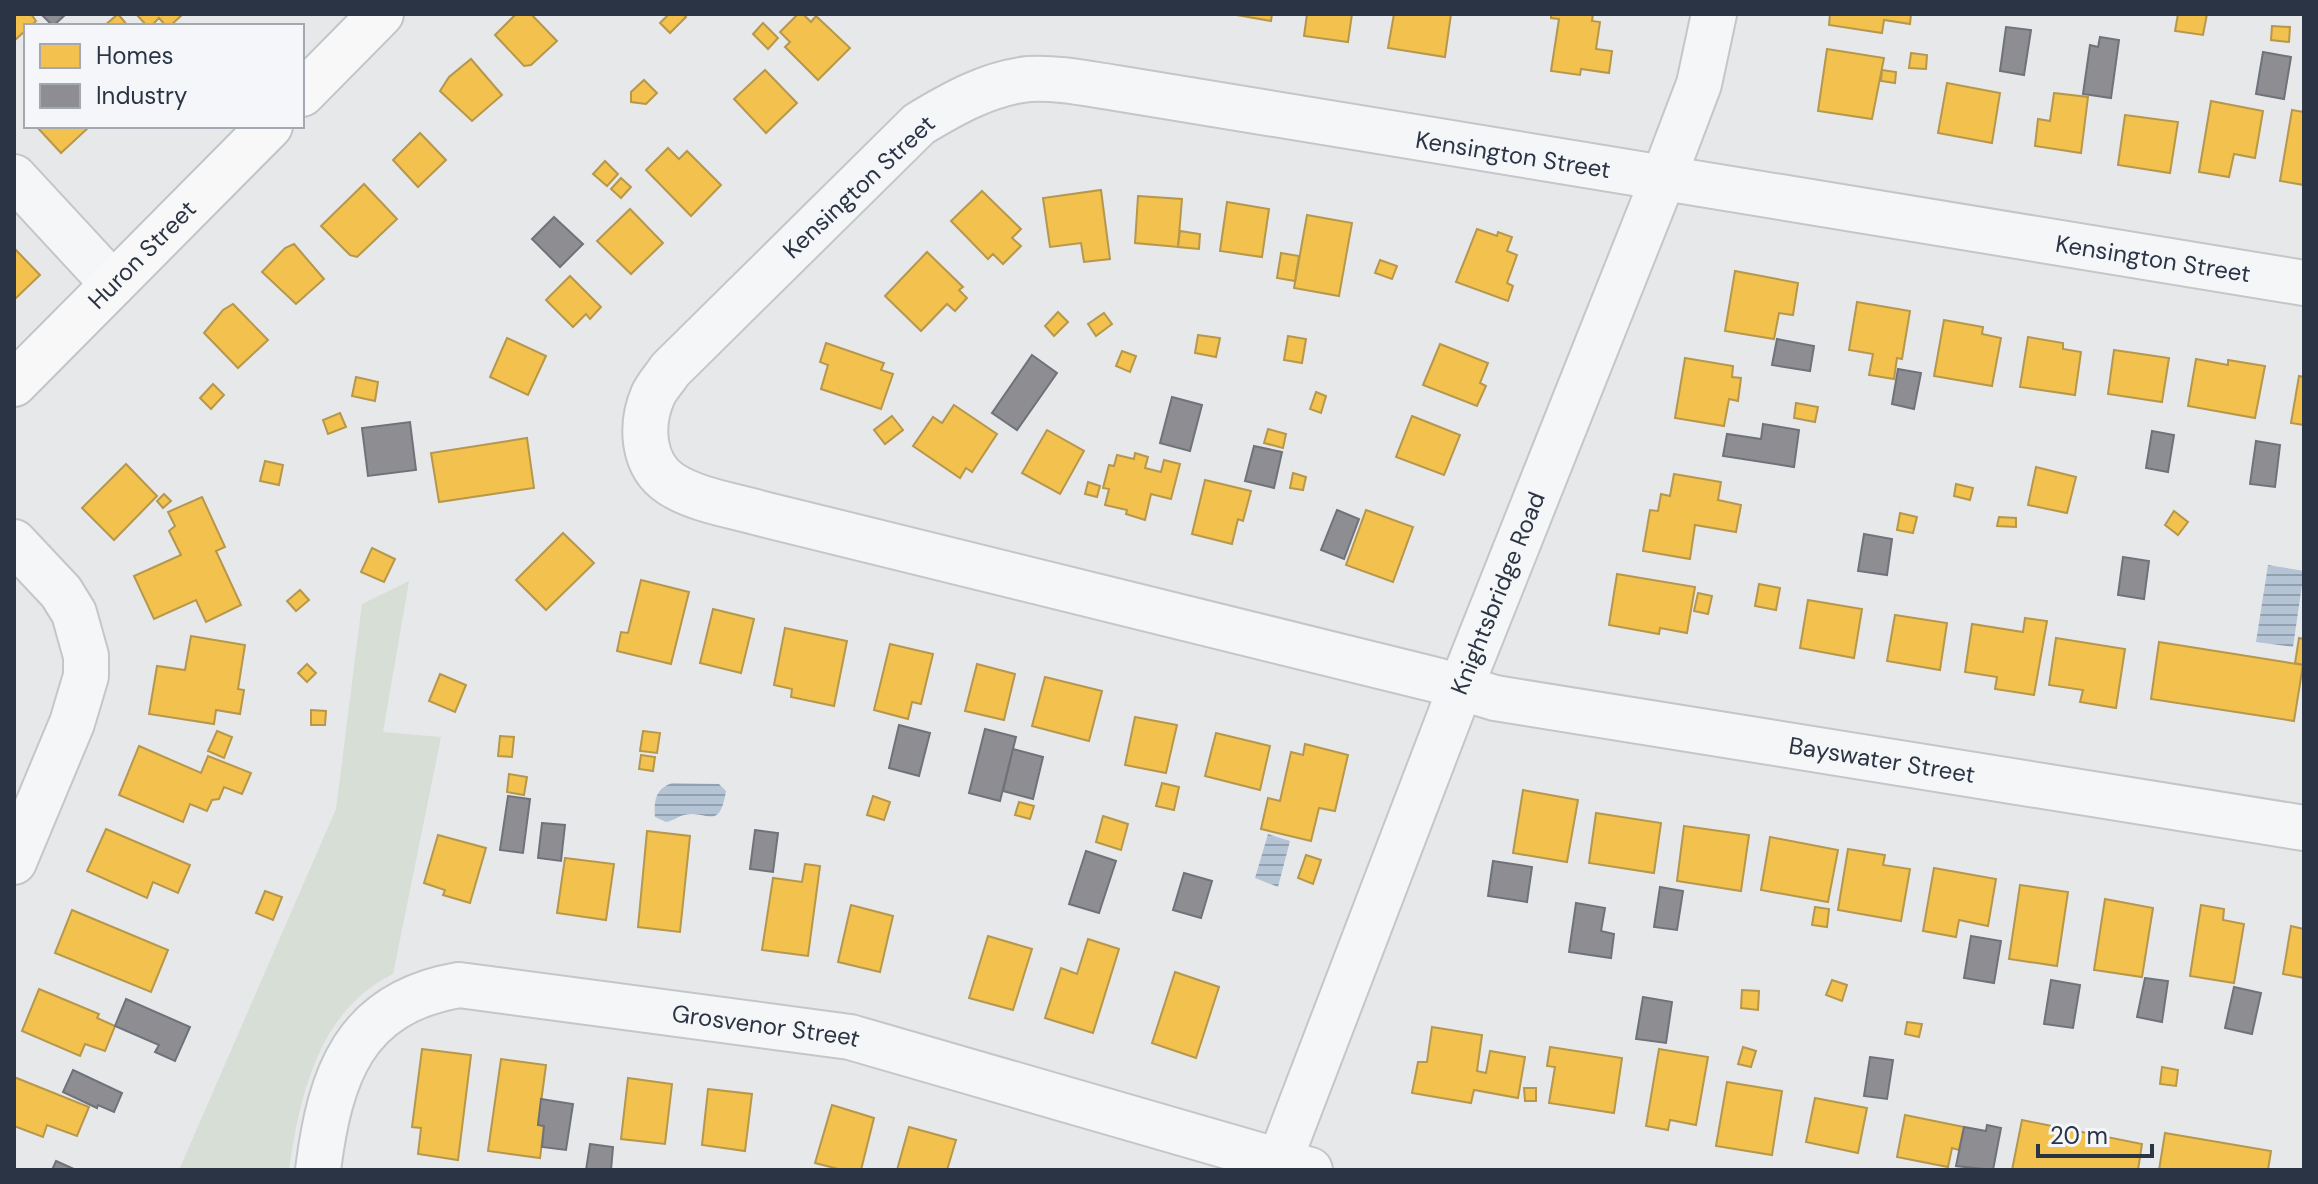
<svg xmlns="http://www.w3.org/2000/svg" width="2318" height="1184" viewBox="0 0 2318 1184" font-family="'DM Sans',sans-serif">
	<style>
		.park { fill: #d6ded6 }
		.water { fill: url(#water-rules) }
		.homes { fill: #f2c14e; stroke: #b6974b; stroke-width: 2 }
		.industry { fill: #8d8d92; stroke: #70727b; stroke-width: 2 }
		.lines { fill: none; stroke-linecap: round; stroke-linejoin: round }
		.minor-casing { stroke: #c4c6c8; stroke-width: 48 }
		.major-casing { stroke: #c2c5c8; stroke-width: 48 }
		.minor { stroke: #f5f6f7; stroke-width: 44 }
		.major { stroke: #f8f8f8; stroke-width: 44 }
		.labels { text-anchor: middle; stroke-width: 8; stroke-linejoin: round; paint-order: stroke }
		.street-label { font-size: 24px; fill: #2b3445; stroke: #f4f6f9 }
	</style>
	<defs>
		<pattern id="water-rules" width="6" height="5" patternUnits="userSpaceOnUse" patternTransform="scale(2)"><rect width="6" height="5" fill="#b4c4d5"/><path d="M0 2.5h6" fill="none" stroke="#93a0af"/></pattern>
	</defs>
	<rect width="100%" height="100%" fill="#e6e8ea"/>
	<path class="park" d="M409,581L383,732L441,737L393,974C318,1011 300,1095 289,1170H179L336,809L362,604Z"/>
	<g class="water">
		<path d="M2268,565L2304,571L2293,647L2256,642Z"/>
		<path d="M672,783L719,784L726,791C719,833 707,809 684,815C677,817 673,821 666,822L655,817C654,801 655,789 672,783Z"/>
		<path d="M1268,834L1290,841L1278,887L1255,878Z"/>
	</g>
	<g class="homes">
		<path d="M14,14H31L36,21L31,26H26V30L14,41Z"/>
		<path d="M118,14L128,26H104Z"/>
		<path d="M136,14H183L170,26H166L159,18L151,26H147Z"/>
		<path d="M516,14H531L557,41L531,65L524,66L495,35Z"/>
		<path d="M669,14H683L686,17L670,33L660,23Z"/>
		<path d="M798,14H803L811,22L816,16L850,48L818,80L785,47L790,42L780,32Z"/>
		<path d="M1231,14H1272L1271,21Z"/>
		<path d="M1307,14H1352L1348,42L1304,36Z"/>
		<path d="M1394,14H1451L1445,57L1388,48Z"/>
		<path d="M1551,14H1593L1592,21L1600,22L1596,49L1612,51L1609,73L1581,69L1580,75L1551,71L1559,19L1551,18Z"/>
		<path d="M1830,14H1911L1910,24L1884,20L1882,33L1829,25Z"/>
		<path d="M2178,14H2207L2203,35L2175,31Z"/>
		<path d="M763,23L778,38L768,49L753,34Z"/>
		<path d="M2272,26L2290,27L2289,42L2271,40Z"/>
		<path d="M1827,49L1884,58L1872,119L1818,111Z"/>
		<path d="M1911,53L1927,55L1926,69L1909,68Z"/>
		<path d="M471,59L502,95L472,121L440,91L449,77Z"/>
		<path d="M765,70L797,103L766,133L734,99Z"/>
		<path d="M1882,70L1896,72L1895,83L1881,81Z"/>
		<path d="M644,80L657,93L646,104L631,102V92Z"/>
		<path d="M1947,83L2000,93L1992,143L1938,133Z"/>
		<path d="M2054,93L2088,97L2081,153L2035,146L2038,119L2050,121Z"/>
		<path d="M2211,101L2263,111L2255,158L2234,154L2229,177L2199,172Z"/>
		<path d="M2292,110L2304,112V185L2280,181Z"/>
		<path d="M2125,115L2178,122L2170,173L2118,165Z"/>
		<path d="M36,126H85L88,128L61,153Z"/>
		<path d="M420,133L446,160L418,187L393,160Z"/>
		<path d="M668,148L679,159L687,151L721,185L691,216L646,170Z"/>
		<path d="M605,161L618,174L607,186L593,174Z"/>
		<path d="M621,178L631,187L621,198L611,189Z"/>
		<path d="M364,184L397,219L357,257L350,255L321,226Z"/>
		<path d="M1101,190L1110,259L1084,262L1081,243L1050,247L1043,198Z"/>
		<path d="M982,191L1021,229L1012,238L1021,246L1003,264L993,254L988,259L951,221Z"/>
		<path d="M1138,196L1182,199L1178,247L1135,243Z"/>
		<path d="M1227,202L1269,209L1262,257L1220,251Z"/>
		<path d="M630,209L663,243L631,274L597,241Z"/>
		<path d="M1307,215L1352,223L1339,296L1294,288Z"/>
		<path d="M1477,229L1497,236L1498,232L1512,237L1507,251L1517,255L1507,283L1513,286L1508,301L1456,282Z"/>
		<path d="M1180,231L1200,234L1199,249L1178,247Z"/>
		<path d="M294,244L324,279L296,304L262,272L285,248Z"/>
		<path d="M14,248L40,275L14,300Z"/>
		<path d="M927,252L963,287L959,290L967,298L955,311L947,304L921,331L885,296Z"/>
		<path d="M1281,253L1299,256L1295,281L1277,278Z"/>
		<path d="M1380,260L1397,266L1392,279L1375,273Z"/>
		<path d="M1735,271L1798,283L1793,315L1779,313L1774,339L1725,331Z"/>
		<path d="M570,276L601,307L590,319L586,314L573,327L546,300Z"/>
		<path d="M1857,302L1910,311L1902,359L1897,358L1894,379L1869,375L1873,354L1849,350Z"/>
		<path d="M233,304L268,340L238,368L204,333L223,310Z"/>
		<path d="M1058,312L1068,322L1054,336L1045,326Z"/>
		<path d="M1104,313L1112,324L1096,336L1088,324Z"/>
		<path d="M1944,320L1983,327L1982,334L2001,338L1992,386L1934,376Z"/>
		<path d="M1198,335L1220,338L1216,357L1195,353Z"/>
		<path d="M1288,336L1306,339L1302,363L1284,360Z"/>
		<path d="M2028,337L2063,343V349L2081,352L2075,395L2020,387Z"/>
		<path d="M507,338L546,356L528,395L490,377Z"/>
		<path d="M826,343L884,363L881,370L893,374L881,409L821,389L828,365L820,362Z"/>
		<path d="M1440,344L1488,363L1480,383L1486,386L1477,406L1423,385Z"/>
		<path d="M2114,350L2169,358L2162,402L2108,394Z"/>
		<path d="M1122,351L1136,356L1130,372L1116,366Z"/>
		<path d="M1685,358L1733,366L1732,377L1741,378L1738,401L1729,399L1724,426L1675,418Z"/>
		<path d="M2196,359L2228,365V360L2265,366L2255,418L2188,406Z"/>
		<path d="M2299,376L2304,377V425L2291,423Z"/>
		<path d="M356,377L378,382L375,401L352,396Z"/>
		<path d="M213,384L224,395L211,409L200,398Z"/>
		<path d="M1316,392L1326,396L1321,413L1310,409Z"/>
		<path d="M1796,403L1818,407L1815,422L1794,418Z"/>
		<path d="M954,405L997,434L972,472L966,468L960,478L913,446L933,417L942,423Z"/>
		<path d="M340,413L346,427L328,434L323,420Z"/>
		<path d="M892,416L903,430L885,444L874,430Z"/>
		<path d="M1412,416L1460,435L1444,475L1396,457Z"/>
		<path d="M1268,429L1286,434L1283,448L1264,443Z"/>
		<path d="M1047,430L1084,451L1060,494L1022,473Z"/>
		<path d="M527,438L534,488L439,502L431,453Z"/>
		<path d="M1135,453L1148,457L1145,468L1161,472L1164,460L1180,464L1171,499L1151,494L1145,520L1126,514L1127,510L1105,505L1109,489L1103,488L1109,465L1114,466L1117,455L1134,459Z"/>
		<path d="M265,461L283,465L279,485L260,481Z"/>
		<path d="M126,464L157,496L114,540L82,508Z"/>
		<path d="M2036,467L2076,477L2067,513L2028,505Z"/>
		<path d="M1293,473L1306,477L1303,490L1290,488Z"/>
		<path d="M1674,474L1721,482L1718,500L1741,505L1736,532L1695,525L1690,559L1643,551L1650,510L1658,511L1661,494L1670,496Z"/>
		<path d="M1205,480L1251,491L1243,521L1238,519L1232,544L1192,534Z"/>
		<path d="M1088,482L1100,486L1097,497L1085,494Z"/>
		<path d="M1956,484L1973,488L1970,500L1954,496Z"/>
		<path d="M164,494L171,501L163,508L157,501Z"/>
		<path d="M202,497L225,547L216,551L241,605L206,622L196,600L154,619L134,576L181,555L169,531L175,526L168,512Z"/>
		<path d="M1366,510L1413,527L1393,582L1346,565Z"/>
		<path d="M2174,511L2188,522L2178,535L2165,525Z"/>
		<path d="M1900,513L1917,517L1913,533L1897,530Z"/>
		<path d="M1999,517L2016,518V527L1997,526Z"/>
		<path d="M563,533L594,563L546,610L516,580Z"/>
		<path d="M372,548L395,559L384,582L361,572Z"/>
		<path d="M1617,574L1695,587L1687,633L1660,628L1659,634L1609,625Z"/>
		<path d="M641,580L689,592L671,664L617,651L621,632L628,633Z"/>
		<path d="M1759,584L1780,588L1776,610L1755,606Z"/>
		<path d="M300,590L309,600L296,611L287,601Z"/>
		<path d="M1698,593L1712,596L1708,614L1694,611Z"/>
		<path d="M1808,600L1862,609L1854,658L1800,648Z"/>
		<path d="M713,609L754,619L741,673L700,663Z"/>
		<path d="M1895,615L1947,623L1940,670L1887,661Z"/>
		<path d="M2025,618L2047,621L2034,695L1995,689L1997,677L1965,672L1972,624L2023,632Z"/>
		<path d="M785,628L847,641L834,706L791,697L792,689L774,685Z"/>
		<path d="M191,636L245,645L238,689L244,690L240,714L216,710L214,724L149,714L157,666L185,670Z"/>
		<path d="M2056,638L2125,649L2116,708L2080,702L2083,690L2049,685Z"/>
		<path d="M2299,638L2304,639V665L2295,663Z"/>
		<path d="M2159,642L2303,665L2294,721L2151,699Z"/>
		<path d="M890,644L933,654L921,704L912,702L908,719L874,710Z"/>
		<path d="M307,664L316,673L307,682L298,673Z"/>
		<path d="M977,664L1015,674L1004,720L965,711Z"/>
		<path d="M440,674L466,685L455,712L429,701Z"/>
		<path d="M1045,677L1102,691L1089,741L1032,726Z"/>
		<path d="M311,710L326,711L325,725H311Z"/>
		<path d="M1135,717L1177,725L1166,773L1125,765Z"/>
		<path d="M217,731L232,737L224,758L208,751Z"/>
		<path d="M643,731L660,733L657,753L640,751Z"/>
		<path d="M1216,733L1270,746L1260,790L1205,776Z"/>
		<path d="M500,736L514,737L512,757L498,756Z"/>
		<path d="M1305,744L1348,755L1335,811L1319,808L1311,841L1261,829L1268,798L1280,801L1291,752L1303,755Z"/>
		<path d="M139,746L201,773L208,756L251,773L242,794L224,787L219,799L212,800L207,811L190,804L183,822L119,795Z"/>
		<path d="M641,755L655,757L653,771L639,769Z"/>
		<path d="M509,774L527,777L524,795L507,792Z"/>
		<path d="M1162,783L1179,787L1174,810L1156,806Z"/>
		<path d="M1523,790L1578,800L1567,862L1513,853Z"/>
		<path d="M873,796L890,802L884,820L867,815Z"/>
		<path d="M1019,802L1034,806L1030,819L1015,815Z"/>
		<path d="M1596,813L1661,823L1654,873L1589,863Z"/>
		<path d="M1103,816L1128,824L1121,850L1096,842Z"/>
		<path d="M1684,826L1749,835L1741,891L1677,881Z"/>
		<path d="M106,829L190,865L178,893L153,882L147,898L87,871Z"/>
		<path d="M647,831L690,836L680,932L638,927Z"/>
		<path d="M438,835L486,848L470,903L443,895L445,890L424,883Z"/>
		<path d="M1770,837L1838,850L1828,902L1761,890Z"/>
		<path d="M1848,849L1885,855L1883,865L1910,869L1901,921L1838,910Z"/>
		<path d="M1306,855L1321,860L1313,884L1298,878Z"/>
		<path d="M565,858L614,864L606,920L557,913Z"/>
		<path d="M805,864L820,866L808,956L762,950L773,878L802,882Z"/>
		<path d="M1934,868L1996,879L1988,926L1959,920L1956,937L1923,931Z"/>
		<path d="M2020,885L2068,892L2057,966L2009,959Z"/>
		<path d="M265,891L282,897L273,920L256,913Z"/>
		<path d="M2105,899L2153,908L2142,977L2094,970Z"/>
		<path d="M851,905L893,916L880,972L838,962Z"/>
		<path d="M2201,905L2224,909L2223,920L2244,924L2234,983L2190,976Z"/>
		<path d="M1815,907L1829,909L1827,927L1812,925Z"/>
		<path d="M72,910L168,950L151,992L55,953Z"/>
		<path d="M2291,926L2304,929V978L2283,974Z"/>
		<path d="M988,936L1032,949L1013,1010L969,998Z"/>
		<path d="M1088,939L1119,949L1093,1033L1045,1018L1061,968L1077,974Z"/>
		<path d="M1175,972L1219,987L1196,1058L1152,1043Z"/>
		<path d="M1832,980L1847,985L1842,1001L1826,995Z"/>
		<path d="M39,989L99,1014L97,1018L115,1026L105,1051L85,1044L80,1056L22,1031Z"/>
		<path d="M1742,990L1759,991L1758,1010L1741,1008Z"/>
		<path d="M1907,1022L1922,1024L1919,1037L1905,1034Z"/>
		<path d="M1432,1027L1482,1035L1477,1071L1486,1073L1490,1051L1525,1057L1518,1098L1474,1090L1471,1103L1412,1093L1418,1062H1427Z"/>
		<path d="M1550,1047L1622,1058L1614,1113L1549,1103L1555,1067L1547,1066Z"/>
		<path d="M1743,1047L1756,1051L1751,1067L1738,1064Z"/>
		<path d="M422,1049L471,1055L458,1160L418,1154L421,1128L412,1127Z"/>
		<path d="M1659,1049L1708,1057L1696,1125L1670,1120L1668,1130L1646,1126Z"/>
		<path d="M501,1059L546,1065L538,1125L544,1126L540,1158L488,1151Z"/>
		<path d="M2162,1067L2178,1070L2176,1086L2160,1084Z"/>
		<path d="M14,1077L89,1107L77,1136L47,1125L43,1137L14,1126Z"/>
		<path d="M628,1078L672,1084L665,1144L621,1139Z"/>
		<path d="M1727,1082L1782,1091L1772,1155L1716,1146Z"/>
		<path d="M1524,1088H1536V1101H1525Z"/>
		<path d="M708,1089L752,1094L745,1151L702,1145Z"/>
		<path d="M1815,1098L1867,1108L1858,1153L1806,1142Z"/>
		<path d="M832,1105L874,1118L861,1170H842L815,1163Z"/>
		<path d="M1905,1115L1964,1127L1959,1150L1952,1148L1948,1167L1897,1157Z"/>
		<path d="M2022,1120L2142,1144L2138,1170H2012Z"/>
		<path d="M909,1127L956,1140L947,1170H897Z"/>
		<path d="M2165,1133L2271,1151L2268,1170H2159Z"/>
	</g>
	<g class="industry">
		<path d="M41,14H66L53,26Z"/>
		<path d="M2006,27L2031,30L2024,75L2000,71Z"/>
		<path d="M2100,37L2119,40L2111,98L2083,94L2090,45L2098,47Z"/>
		<path d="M2263,52L2291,57L2284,99L2256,94Z"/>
		<path d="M554,217L583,244L560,267L532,239Z"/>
		<path d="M1777,339L1814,346L1810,371L1772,365Z"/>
		<path d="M1032,355L1057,373L1017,430L992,413Z"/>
		<path d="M1898,369L1921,373L1914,409L1892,404Z"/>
		<path d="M1172,397L1202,405L1190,451L1160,443Z"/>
		<path d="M410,422L416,470L368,476L362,428Z"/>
		<path d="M1763,424L1799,430L1794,467L1723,456L1727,434L1761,439Z"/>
		<path d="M2152,431L2174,435L2168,472L2146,468Z"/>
		<path d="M2256,441L2280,445L2275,487L2250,484Z"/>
		<path d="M1254,446L1282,452L1274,488L1245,481Z"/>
		<path d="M1337,510L1359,519L1344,559L1321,550Z"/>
		<path d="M1864,534L1892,539L1887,575L1858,571Z"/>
		<path d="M2123,557L2149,561L2144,599L2118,595Z"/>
		<path d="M899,725L930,733L919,776L889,768Z"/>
		<path d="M985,729L1016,737L1000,801L969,793Z"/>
		<path d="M1013,749L1043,757L1033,799L1003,791Z"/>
		<path d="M508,796L530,799L523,853L500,850Z"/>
		<path d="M542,823L565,825L561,861L538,858Z"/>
		<path d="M755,830L778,833L773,872L750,869Z"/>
		<path d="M1086,851L1116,861L1099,913L1069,904Z"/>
		<path d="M1493,861L1532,867L1527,902L1488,896Z"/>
		<path d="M1184,873L1212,881L1201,918L1173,910Z"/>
		<path d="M1660,887L1683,891L1677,930L1654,927Z"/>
		<path d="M1576,903L1605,908L1601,931L1614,934L1611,958L1569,952Z"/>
		<path d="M1971,936L2001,941L1994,983L1964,978Z"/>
		<path d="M2145,978L2168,981L2162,1022L2137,1017Z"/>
		<path d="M2051,980L2080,985L2073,1028L2044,1024Z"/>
		<path d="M2234,987L2261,993L2252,1034L2225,1028Z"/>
		<path d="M1643,997L1672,1002L1666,1043L1636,1039Z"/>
		<path d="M126,999L190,1027L175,1061L155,1052L159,1045L115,1026Z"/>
		<path d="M1870,1057L1893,1060L1887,1099L1864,1096Z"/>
		<path d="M73,1070L122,1093L114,1112L98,1105L97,1108L63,1092Z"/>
		<path d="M541,1099L573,1104L566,1150L542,1147L544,1126L538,1125Z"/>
		<path d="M1987,1125L2001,1128L1993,1170L1956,1166L1964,1127L1986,1131Z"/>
		<path d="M590,1144L613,1147L611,1170H586Z"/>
		<path d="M56,1161L76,1170H52Z"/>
	</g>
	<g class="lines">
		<defs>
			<g id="minor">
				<path d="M14,177L113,284"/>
				<path id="s1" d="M2304,283L1116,88C1089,84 1056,77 1029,79C989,83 952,104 919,124L670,370C665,378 657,386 653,395C640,425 642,465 671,484C696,500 731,505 759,513L1436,680L1495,698L2304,828"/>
				<path d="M14,542L61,592L74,613L86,656V676L72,723L14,862"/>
				<path id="s2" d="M318,1170C330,1075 354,1003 459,985L850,1037L1310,1170"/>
				<path id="s3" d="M1276,1170L1460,689L1663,179L1699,84L1714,14"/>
			</g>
			<g id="major">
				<path d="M302,94L381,14"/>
				<path id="s4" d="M14,384L270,126"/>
			</g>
		</defs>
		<use href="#minor" class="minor-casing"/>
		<use href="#major" class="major-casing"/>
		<use href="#minor" class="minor"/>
		<use href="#major" class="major"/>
	</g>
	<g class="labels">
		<g class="street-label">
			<text transform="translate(1513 155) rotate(9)" y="8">Kensington Street</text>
			<text transform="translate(859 187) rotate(-43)" y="8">Kensington Street</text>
			<text dy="8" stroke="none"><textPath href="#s4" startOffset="182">Huron Street</textPath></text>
			<text transform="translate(2153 259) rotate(9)" y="8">Kensington Street</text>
			<text dy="8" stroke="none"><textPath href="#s3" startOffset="618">Knightsbridge Road</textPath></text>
			<text dy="8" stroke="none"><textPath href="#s1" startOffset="3134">Bayswater Street</textPath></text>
			<text dy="8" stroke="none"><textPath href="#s2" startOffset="564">Grosvenor Street</textPath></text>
		</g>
	</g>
	<rect width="2318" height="1184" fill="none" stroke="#2b3445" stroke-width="32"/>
	<rect x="24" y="24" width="280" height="104" fill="#f4f6f9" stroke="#a4a8b1" stroke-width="2"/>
	<rect x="40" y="44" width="40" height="24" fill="#f2c14e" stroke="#a4a8b1" stroke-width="2"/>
	<text x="96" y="64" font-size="24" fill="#2b3445">Homes</text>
	<rect x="40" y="84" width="40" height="24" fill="#8d8d92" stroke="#a4a8b1" stroke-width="2"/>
	<text x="96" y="104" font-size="24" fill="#2b3445">Industry</text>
	<path d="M2038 1144v12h114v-12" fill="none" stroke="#2b3445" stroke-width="4"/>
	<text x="2050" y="1144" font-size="24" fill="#2b3445" stroke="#f4f6f9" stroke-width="6" paint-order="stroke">20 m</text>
</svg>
